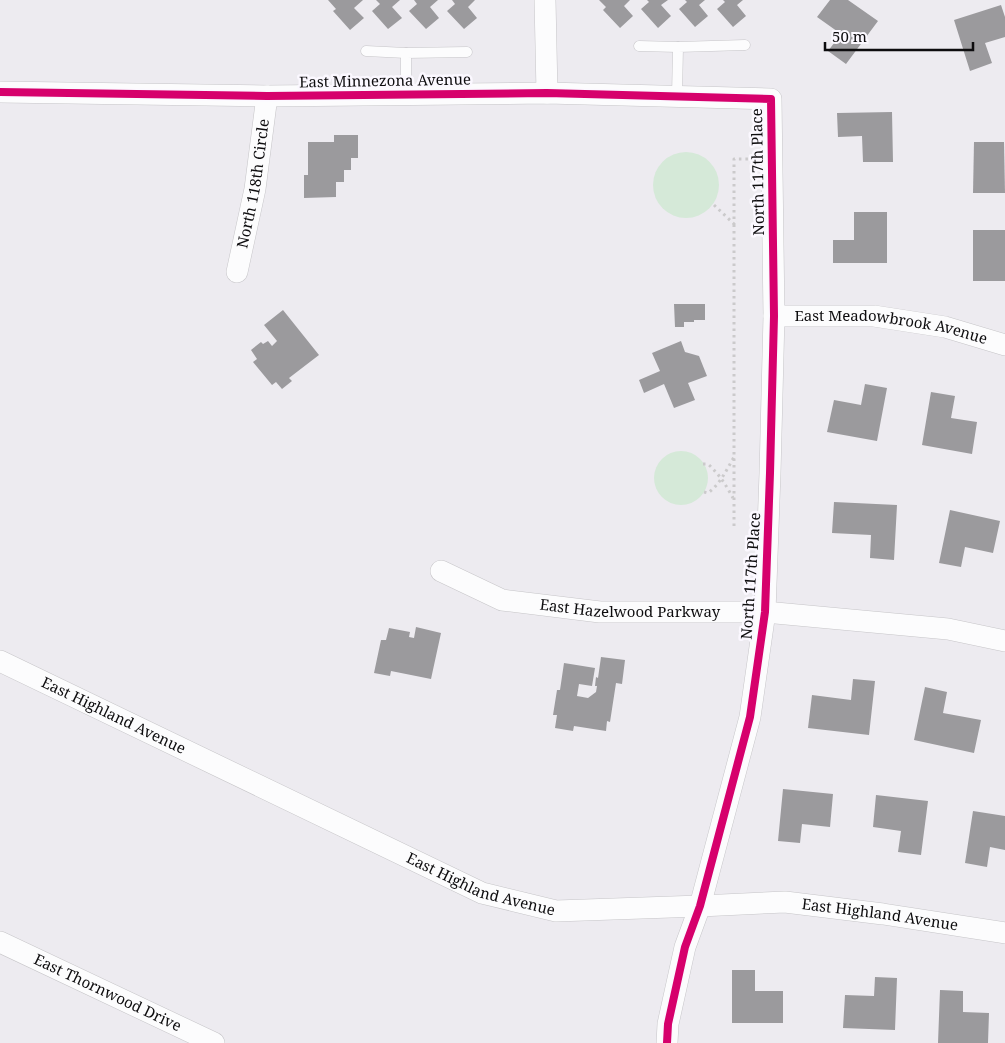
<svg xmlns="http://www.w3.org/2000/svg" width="1005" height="1043" viewBox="0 0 1005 1043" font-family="'Noto Serif',serif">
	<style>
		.green { fill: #d5e9d8 }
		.building { fill: #9b9a9d }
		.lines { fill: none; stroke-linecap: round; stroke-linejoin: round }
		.service-casing { stroke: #c6c5c8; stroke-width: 11 }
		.minor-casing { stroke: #c6c5c8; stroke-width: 22 }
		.path { stroke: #cbcacb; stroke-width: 3; stroke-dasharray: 2.5 4; stroke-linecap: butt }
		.service { stroke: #fcfcfd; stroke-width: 10 }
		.minor { stroke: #fcfcfd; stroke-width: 21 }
		.cycleway-casing { stroke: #fbf8ff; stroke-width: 11 }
		.cycleway { stroke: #d6006c; stroke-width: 8 }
		.labels { text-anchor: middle; stroke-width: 5; stroke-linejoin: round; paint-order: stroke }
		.street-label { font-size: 15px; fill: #0d0c0e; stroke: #fbf8ff }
	</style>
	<rect width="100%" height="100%" fill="#edebf0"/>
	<g class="green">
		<circle cx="686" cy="185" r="33"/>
		<circle cx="681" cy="478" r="27"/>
	</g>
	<g class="building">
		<path d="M328,0H363L354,8L364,18L350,30L333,11L336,9Z"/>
		<path d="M376,0H400L392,7L402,18L388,29L372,11L380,4Z"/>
		<path d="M414,0H438L430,7L439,18L426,29L409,11L417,4Z"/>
		<path d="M452,0H475L468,7L477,18L464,29L447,11L455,4Z"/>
		<path d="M599,0H630L624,6L633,16L620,28L603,10L606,7Z"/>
		<path d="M647,0H668L661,5L671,16L658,28L641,9L649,2Z"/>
		<path d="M685,0H705L699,5L708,16L695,27L679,9L687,2Z"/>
		<path d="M723,0H743L737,5L746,16L733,27L717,9L725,2Z"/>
		<path d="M830,0H848L878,21L846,64L828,51L841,34L817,17Z"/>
		<path d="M1001,5L1005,17V37L985,43L992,63L970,71L954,20Z"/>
		<path d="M892,112L893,162H863L862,136L838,137L837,113Z"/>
		<path d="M334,135H358V158H351V170H344V182H336V197L304,198V175H308V142H334Z"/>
		<path d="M974,142H1004L1005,193H973Z"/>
		<path d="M854,212H887V263H833V240H854Z"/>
		<rect x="973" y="230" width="32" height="51"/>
		<path d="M674,304H705V320H694V322H684V327H675Z"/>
		<path d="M283,310L319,355L289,378L292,381L282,389L276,382L272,385L253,362L257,359L251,350L261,342L263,344L268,341L272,346L277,341L264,325Z"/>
		<path d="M681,341L685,352L699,356L707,376L688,383L695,400L674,408L664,384L644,393L639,380L660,371L652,353Z"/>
		<path d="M865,384L887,388L877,441L827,432L834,400L861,405Z"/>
		<path d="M931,392L955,396L951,418L977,422L972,454L922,445Z"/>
		<path d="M834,502L897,505L894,560L870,558L871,535L832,533Z"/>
		<path d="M950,510L1000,521L993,553L965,547L961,567L939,563Z"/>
		<path d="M416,627L441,633L431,679L391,671L390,676L374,673L381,640H386L389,628L410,632L409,637L414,638Z"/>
		<path d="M601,657L625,660L622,684L616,683L610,722L607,721L606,731L574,726L573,731L555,728L557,715H553L557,690H560L564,663L595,668L592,686L579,684L577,696L588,698L596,692L597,686H595L596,677L598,678Z"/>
		<path d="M853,679L875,681L869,735L808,728L812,695L851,700Z"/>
		<path d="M925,687L947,692L943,713L981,720L974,753L914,740Z"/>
		<path d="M783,789L833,794L830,827L802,824L800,843L778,841Z"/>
		<path d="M876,795L928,801L921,855L898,852L901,831L873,827Z"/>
		<path d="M973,811L1005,816V850L990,847L987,867L965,863Z"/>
		<path d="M732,970H755V991H783V1023H732Z"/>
		<path d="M875,977L897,978L895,1030L843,1028L845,995L874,996Z"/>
		<path d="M940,990L963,991V1012L989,1013L988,1043H938Z"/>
	</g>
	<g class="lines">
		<defs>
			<g id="service">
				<path d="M639,46L678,47"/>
				<path d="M366,51L406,53"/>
				<path d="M406,94V53L467,52"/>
				<path d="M677,96L678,47L745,45"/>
			</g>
			<g id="minor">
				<path d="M545,0L547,93"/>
				<path d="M0,92L267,96L547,93L771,99L774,316L770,473L765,612L750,717L700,906L685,947L668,1024L667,1043"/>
				<path id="s1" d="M237,272L255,189L267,96"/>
				<path id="s2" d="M774,316H874L945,327L1005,345"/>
				<path id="s3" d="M441,571L502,600L600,612H765L948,629L1005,641"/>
				<path id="s4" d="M0,661L482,893L556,911L700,906L785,902L883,914L1005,933"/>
				<path id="s5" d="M0,942L214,1043"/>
			</g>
		</defs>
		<use href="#service" class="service-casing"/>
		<use href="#minor" class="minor-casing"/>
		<g class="path">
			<path d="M714,205L734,224V159H750V157"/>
			<path d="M703,464H708C719,474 726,485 733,498"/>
			<path d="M704,492L708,493C720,484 726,471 734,457"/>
			<path d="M734,526V224"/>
		</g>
		<use href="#service" class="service"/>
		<use href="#minor" class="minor"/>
		<defs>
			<path id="cycleway" d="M0,92L267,96L547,93L771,99L774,316L770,473L765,612L750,717L700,906L685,947L668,1024L667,1043"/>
		</defs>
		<use href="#cycleway" class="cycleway-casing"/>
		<use href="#cycleway" class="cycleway"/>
	</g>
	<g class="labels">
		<g class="street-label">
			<text transform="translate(385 81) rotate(-1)" y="5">East Minnezona Avenue</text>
			<text transform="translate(758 172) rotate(-91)" y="5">North 117th Place</text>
			<text dy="5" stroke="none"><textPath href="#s1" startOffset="90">North 118th Circle</textPath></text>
			<text dy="5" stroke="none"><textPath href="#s2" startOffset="118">East Meadowbrook Avenue</textPath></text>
			<text transform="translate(751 576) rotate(-86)" y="5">North 117th Place</text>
			<text dy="5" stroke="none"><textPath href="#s3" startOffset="196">East Hazelwood Parkway</textPath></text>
			<text dy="5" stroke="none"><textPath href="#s4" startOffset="126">East Highland Avenue</textPath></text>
			<text dy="5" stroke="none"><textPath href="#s4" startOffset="531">East Highland Avenue</textPath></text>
			<text dy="5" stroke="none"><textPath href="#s4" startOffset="936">East Highland Avenue</textPath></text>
			<text dy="5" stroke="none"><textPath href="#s5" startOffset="119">East Thornwood Drive</textPath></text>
		</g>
	</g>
	<path d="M825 42v8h148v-8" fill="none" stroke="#0d0c0e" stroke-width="2.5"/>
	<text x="832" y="42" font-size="15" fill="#0d0c0e" stroke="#fbf8ff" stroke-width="4" paint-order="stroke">50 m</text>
</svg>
